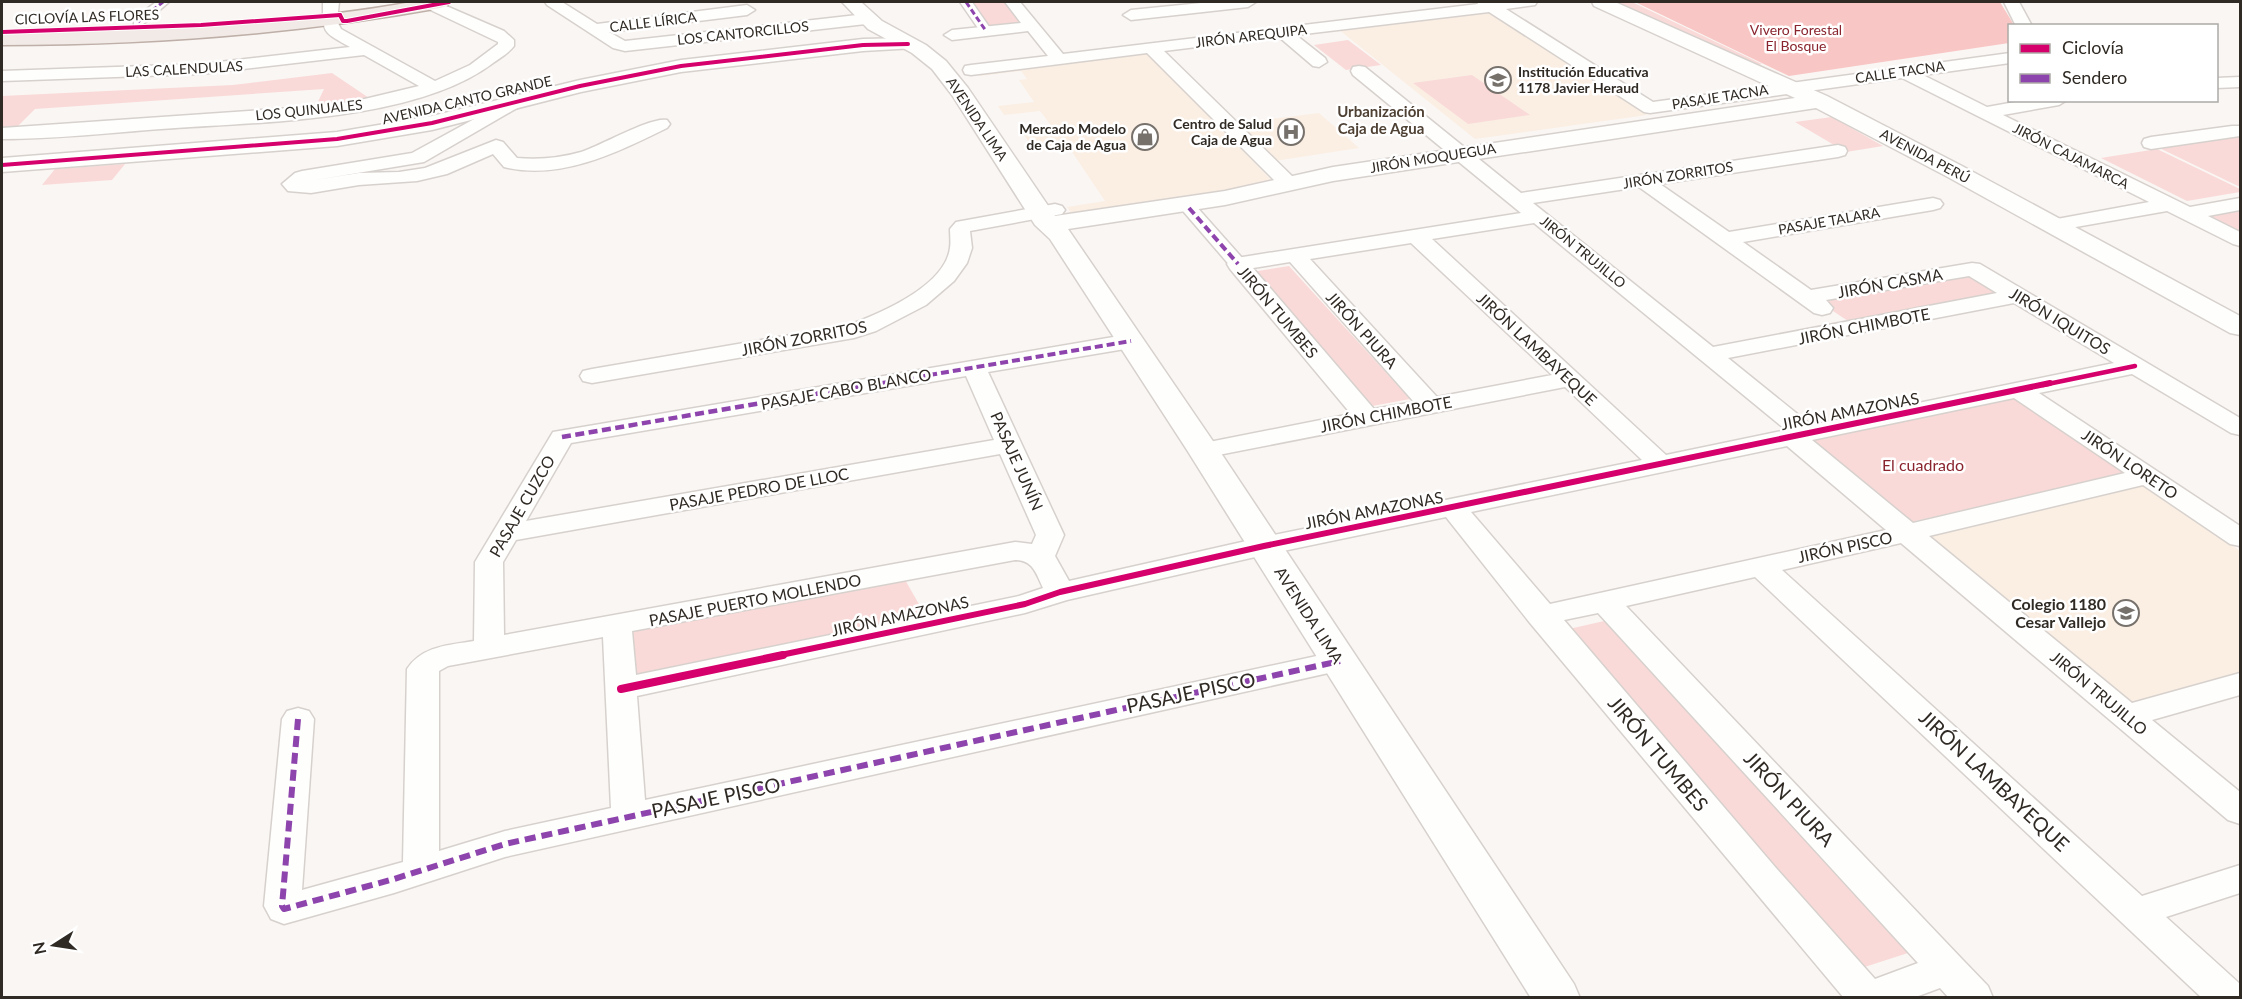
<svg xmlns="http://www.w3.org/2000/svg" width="2242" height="999" viewBox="0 0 2242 999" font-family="Lato,sans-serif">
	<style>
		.built { fill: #fbefe4 }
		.green { fill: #f9dad8 }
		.forest { fill: #f8c6c4 }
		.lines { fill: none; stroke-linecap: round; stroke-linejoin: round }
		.pedestrian-casing { stroke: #d7d1cd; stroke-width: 3 }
		.minor-casing { stroke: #d7d1cd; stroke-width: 3 }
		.tertiary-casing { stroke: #d7d1cd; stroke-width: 3 }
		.secondary-casing { stroke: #d7d1cd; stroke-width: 3 }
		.primary-casing { stroke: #beafa8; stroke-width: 3 }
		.pedestrian { fill: #fefefd; fill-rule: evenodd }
		.minor { fill: #fefefd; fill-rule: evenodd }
		.tertiary { fill: #fefefd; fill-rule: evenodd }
		.secondary { fill: #fefefd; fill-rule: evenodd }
		.primary { fill: #f2eae6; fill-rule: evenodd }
		.quiet-far3 { stroke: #8e44ad; stroke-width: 3; stroke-dasharray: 6 3; stroke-linecap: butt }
		.quiet-far2 { stroke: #8e44ad; stroke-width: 4; stroke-dasharray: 8 4; stroke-linecap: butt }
		.quiet-far1 { stroke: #8e44ad; stroke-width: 4.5; stroke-dasharray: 9 4.5; stroke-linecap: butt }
		.quiet { stroke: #8e44ad; stroke-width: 6; stroke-dasharray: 11 6; stroke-linecap: butt }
		.cycleway-far3-casing { stroke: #fff; stroke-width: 6 }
		.cycleway-far2-casing { stroke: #fff; stroke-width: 8 }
		.cycleway-far1-casing { stroke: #fff; stroke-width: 10 }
		.cycleway-casing { stroke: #fff; stroke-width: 11 }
		.cycleway-far3 { stroke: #d6006c; stroke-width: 4 }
		.cycleway-far2 { stroke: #d6006c; stroke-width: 4.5 }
		.cycleway-far1 { stroke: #d6006c; stroke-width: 6 }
		.cycleway { stroke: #d6006c; stroke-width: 8 }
		.labels { text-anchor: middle; stroke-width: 5; stroke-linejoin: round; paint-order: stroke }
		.far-street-label { font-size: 14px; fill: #302a24; stroke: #fff }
		.far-park-label { font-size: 14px; fill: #89242e; stroke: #fff }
		.far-poi-label { font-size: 14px; font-weight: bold; fill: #302a24; stroke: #fff; text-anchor: end }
		.far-neighbourhood-label { font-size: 15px; font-weight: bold; fill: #4f4134; stroke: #fff }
		.street-label { font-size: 16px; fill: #302a24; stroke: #fff }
		.park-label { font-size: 16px; fill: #89242e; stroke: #fff }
		.poi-label { font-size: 16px; font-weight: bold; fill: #302a24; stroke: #fff; text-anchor: end }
		.near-street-label { font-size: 20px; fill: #302a24; stroke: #fff }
	</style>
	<rect width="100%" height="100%" fill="#faf6f3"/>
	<g class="built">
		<path d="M1489,10L1647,115L1475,139L1338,29Z"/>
		<path d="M1147,51L1178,83L1275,184L1073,216L1067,207L1105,201L1068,146L1035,151L1022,132L1053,128L1040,111L1004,115L998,106L1034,102L1019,80L1027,79L1021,71L980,76L977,71Z"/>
		<path d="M1319,113L1359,148L1269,162L1233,124Z"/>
		<path d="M2144,485L2240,551V674L2125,707L1921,537Z"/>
	</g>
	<g class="green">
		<path d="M967,2H1010L1029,25L987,30Z"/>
		<path d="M1614,2H1632L1762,64L1754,66Z"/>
		<path d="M1348,40L1381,65L1346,70L1314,45Z"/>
		<path d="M332,73L372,100L315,108L324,89L35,109L15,129H2V96L233,85Z"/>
		<path d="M1472,75L1530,115L1468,124L1413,83Z"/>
		<path d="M1832,117L1883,146L1846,152L1795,122Z"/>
		<path d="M2237,132L2240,133V187L2151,144Z"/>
		<path d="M2157,149L2240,189V192L2187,201L2101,158Z"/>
		<path d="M125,164L112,180L42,185L55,169Z"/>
		<path d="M2240,206V237L2195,214Z"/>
		<path d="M1289,266L1410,399L1367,407L1252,272Z"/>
		<path d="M1968,272L2007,296L1851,323L1815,299Z"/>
		<path d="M2009,394L2127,473L1902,524L1798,438Z"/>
		<path d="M904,578L928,620L630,678L627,632Z"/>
		<path d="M1613,619L1908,953L1846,973L1560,631Z"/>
	</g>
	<path class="forest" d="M1635,2H2000L2014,25L2010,26L2009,43L1789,76Z"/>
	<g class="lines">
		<defs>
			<g id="pedestrian">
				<path d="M156,2H169L142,25H134V19Z"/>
				<path d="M960,2H972L992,31L990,34H982Z"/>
				<path d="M1189,203L1195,205L1244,260L1246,264L1244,268H1232L1183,211L1181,208L1183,205Z"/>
			</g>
			<g id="minor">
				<path d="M323,2H339L337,21L341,29L435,81L470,65L498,44V42L420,5L418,2H437L504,31L514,40V46C509,53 500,58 493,63C415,122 257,122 161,129C108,133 55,139 2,139V128L305,107L352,102L419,86L364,55L201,74L2,81V71L201,64L350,47C322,31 323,34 323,2Z"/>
				<path d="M545,2H562L597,24L747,5L755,10L747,15L609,32L625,41L866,14L874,19L866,24L625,51L613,48L547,5Z"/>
				<path d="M1005,2H1020L1063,54L1478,4L1477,2H1537L1535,5L1506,9L1653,102L2010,53V63L1923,75L1987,107L2026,100H2067L2059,105L2003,115L2190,207L2240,198V210L2208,216L2240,232V246L2233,244L2167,211L2053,231L2046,229L2043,225L2046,221L2149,202L1902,78L1650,113L1644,112L1489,12L1296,35L1325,58L1327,62L1319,67L1313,66L1279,37L1164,51L1296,180L1299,184L1296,188H1282L1147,53L971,75L965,74L963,70L965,66L971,65L1048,56L1028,31L952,40L944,35L952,30L1021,23Z"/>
				<path d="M1211,2H1256L1248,7L1131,20L1123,15L1131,10Z"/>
				<path d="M2004,2H2019L2032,26H2016Z"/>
				<path d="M1359,66L1365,67L1521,193L1838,145L1845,147L1847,151L1845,155L1838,157L1660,184L1729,232L1933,198L1940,200L1943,204L1940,208L1933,210L1743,242L1811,290L1972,263L1980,264L2240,418V435L2231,433L2132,374L2039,393L2240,526V546L2230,544L2143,485L1929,536L2132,703L2240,673V695L2152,720L2240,792V824L2228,820L1901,543L1782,570L2142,896L2240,865V893L2166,917L2240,984V998H2202L1755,577L1626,606L1961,958L1988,986L1993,998H1949L1940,988L1913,998H1844L1530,623L1446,517L1264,555L1067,600L1025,613L637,696L645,800L1340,651L1351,654L1355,661L1351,668L505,857L394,893L284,924L271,919L264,906L282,719L287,711L298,708L309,711L314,719L302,890L403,862L407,669C422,646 449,645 474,641L475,562L553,432L1131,334L1139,336L1143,341L1139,346L1131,348L988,372L1064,535L1055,556L1069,581L1264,537L1642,460L1565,387L1203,458L1194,455L1190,450L1194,445L1351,414L1230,269L1227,264L1230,259L1521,213L1353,75L1351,71L1353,67ZM1639,187L1814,313L1822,315L1830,313L1833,308L1826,300L1969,276L1997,293L1713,347L1533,203ZM1534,223L1786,430L1666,455L1432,239ZM1411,243L1552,375L1437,397L1310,259ZM1290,262L1414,402L1374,409L1253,268ZM2014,303L2114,363L1811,425L1728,358ZM966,376L994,440L526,521L571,443ZM2014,398L2125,473L1913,523L1812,440ZM1787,446L1886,530L1550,604L1471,512ZM1000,454L1036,535L1032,544L1015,542L504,635L503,562L516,540ZM1015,560C1033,560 1036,573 1043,588L1019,596L636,675L632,631ZM1598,613L1918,963L1875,979L1776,868L1564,620ZM603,637L611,808L505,831L439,851V671L448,666Z"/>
				<path d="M2240,77V87L2216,88V78Z"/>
				<path d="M518,95L524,96L527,100L524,104L424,162L309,181L359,173L399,172L425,168L496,140L503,142L517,158C539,160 560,158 581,152C600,146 652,116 667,120L670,124L667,128C618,152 561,181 504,167L493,154L447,174L417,181L359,185L311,193L288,191L282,184L295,173L302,171L412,153Z"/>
				<path d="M2232,126H2240V136L2151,149L2144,147L2142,143L2144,139L2151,137Z"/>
				<path d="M1055,204L1062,206L1065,210L1062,214L970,231L972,248L967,263L954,281L926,305L876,331L854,338L592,383L583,381L580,376L583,371L592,369L849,325C881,313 945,286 950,248C951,242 950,235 950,229L956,222Z"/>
			</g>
			<path id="tertiary" d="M908,38L915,40L918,44L915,48L863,51L681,72L581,92L432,130L337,146L2,172V158L337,132L432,116L580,80L681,60L863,39Z"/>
			<path id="secondary" d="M842,2H861L882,21L926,45L946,61L968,88L1055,216L1225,191L1333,167L1795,98L1594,6L1592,2H1615L1827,96L1962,166L2240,316V335L2230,333L1946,176L1816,108L1333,181L1225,205L1068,229L1219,450L1574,984L1580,998H1531L1187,450L1050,239L1035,225L952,95L932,69L912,53L868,29Z"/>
			<path id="primary" d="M412,2H449L447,6L440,8C296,34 148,45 2,45V33C139,29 277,26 412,2Z"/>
		</defs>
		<use href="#pedestrian" class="pedestrian-casing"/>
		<use href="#minor" class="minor-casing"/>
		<use href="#tertiary" class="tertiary-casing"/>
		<use href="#secondary" class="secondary-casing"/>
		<use href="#primary" class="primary-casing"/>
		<use href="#pedestrian" class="pedestrian"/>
		<use href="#minor" class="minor"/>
		<use href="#tertiary" class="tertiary"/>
		<use href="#secondary" class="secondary"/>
		<use href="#primary" class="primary"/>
		<g class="quiet-far3">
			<path d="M966,2L986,31"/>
			<path d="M138,22L163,2"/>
		</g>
		<g class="quiet-far2">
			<path d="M1189,208L1238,264"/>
			<path d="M870,385L1131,341"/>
		</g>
		<path class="quiet-far1" d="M562,437L879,383"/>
		<path class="quiet" d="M298,719L282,906L284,909L394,879L505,844L1340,661"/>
		<defs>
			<g id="cycleway-far3">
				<path d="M340,15L343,21H347L449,2"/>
				<path d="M2,32L201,25L340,15"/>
				<path d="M2,165L337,139L432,123L580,86L681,66L863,45L908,44"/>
			</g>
			<path id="cycleway-far2" d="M2043,385L2135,366"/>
			<path id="cycleway-far1" d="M776,656L1025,604L1060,592L1264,546L2050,383"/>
			<path id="cycleway" d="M621,689L783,655"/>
		</defs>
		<use href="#cycleway-far3" class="cycleway-far3-casing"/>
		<use href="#cycleway-far2" class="cycleway-far2-casing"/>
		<use href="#cycleway-far1" class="cycleway-far1-casing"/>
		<use href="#cycleway" class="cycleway-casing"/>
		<use href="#cycleway-far3" class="cycleway-far3"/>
		<use href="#cycleway-far2" class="cycleway-far2"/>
		<use href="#cycleway-far1" class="cycleway-far1"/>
		<use href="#cycleway" class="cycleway"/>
	</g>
	<defs>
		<symbol id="school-ring" viewBox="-11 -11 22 22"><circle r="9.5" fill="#fff" stroke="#77716c" stroke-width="1.5"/><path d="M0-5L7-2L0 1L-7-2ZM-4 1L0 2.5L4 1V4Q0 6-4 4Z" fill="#77716c"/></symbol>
		<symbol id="hospital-ring" viewBox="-11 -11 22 22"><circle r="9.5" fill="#fff" stroke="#77716c" stroke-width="1.5"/><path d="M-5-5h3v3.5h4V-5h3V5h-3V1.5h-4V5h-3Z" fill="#77716c"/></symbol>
		<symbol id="shop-ring" viewBox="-11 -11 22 22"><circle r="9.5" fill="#fff" stroke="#77716c" stroke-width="1.5"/><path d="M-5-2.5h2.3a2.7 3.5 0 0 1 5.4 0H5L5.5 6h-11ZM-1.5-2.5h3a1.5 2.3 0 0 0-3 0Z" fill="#77716c"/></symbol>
	</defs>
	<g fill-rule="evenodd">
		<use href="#school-ring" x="1483" y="65" width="30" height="30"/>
		<use href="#hospital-ring" x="1276" y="117" width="30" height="30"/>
		<use href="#shop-ring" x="1130" y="122" width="30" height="30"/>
		<use href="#school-ring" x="2111" y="598" width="30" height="30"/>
	</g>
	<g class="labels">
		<g class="far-street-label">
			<text transform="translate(87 17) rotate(-2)" y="5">CICLOVÍA LAS FLORES</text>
			<text transform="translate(653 22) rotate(-7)" y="5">CALLE LÍRICA</text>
			<text transform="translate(743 33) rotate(-6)" y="5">LOS CANTORCILLOS</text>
			<text transform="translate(1251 36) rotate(-7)" y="5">JIRÓN AREQUIPA</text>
			<text transform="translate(184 69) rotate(-3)" y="5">LAS CALENDULAS</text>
			<text transform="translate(1900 72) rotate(-8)" y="5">CALLE TACNA</text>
			<text transform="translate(1720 97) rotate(-9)" y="5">PASAJE TACNA</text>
			<text transform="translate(467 100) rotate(-13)" y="5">AVENIDA CANTO GRANDE</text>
			<text transform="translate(309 110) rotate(-6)" y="5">LOS QUINUALES</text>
			<text transform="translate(977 119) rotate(56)" y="5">AVENIDA LIMA</text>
			<text transform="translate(1925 156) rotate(28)" y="5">AVENIDA PERÚ</text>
			<text transform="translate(2071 156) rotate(27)" y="5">JIRÓN CAJAMARCA</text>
			<text transform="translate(1433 158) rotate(-9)" y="5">JIRÓN MOQUEGUA</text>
			<text transform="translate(1678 175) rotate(-9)" y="5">JIRÓN ZORRITOS</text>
			<text transform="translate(1829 221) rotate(-10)" y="5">PASAJE TALARA</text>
			<text transform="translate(1583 252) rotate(39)" y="5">JIRÓN TRUJILLO</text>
		</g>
		<g class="far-park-label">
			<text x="1796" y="35">Vivero Forestal<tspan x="1796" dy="16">El Bosque</tspan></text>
		</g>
		<g class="far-poi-label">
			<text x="1518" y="77" text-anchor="start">Institución Educativa<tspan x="1518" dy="16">1178 Javier Heraud</tspan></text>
			<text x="1272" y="129">Centro de Salud<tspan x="1272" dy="16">Caja de Agua</tspan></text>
			<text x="1126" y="134">Mercado Modelo<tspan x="1126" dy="16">de Caja de Agua</tspan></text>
		</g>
		<g class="far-neighbourhood-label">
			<text x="1381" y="117">Urbanización<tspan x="1381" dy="17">Caja de Agua</tspan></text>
		</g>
		<g class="street-label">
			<text transform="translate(1890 283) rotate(-10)" y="6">JIRÓN CASMA</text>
			<text transform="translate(1278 312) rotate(50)" y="6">JIRÓN TUMBES</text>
			<text transform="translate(2060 321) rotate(31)" y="6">JIRÓN IQUITOS</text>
			<text transform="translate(1864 326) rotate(-11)" y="6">JIRÓN CHIMBOTE</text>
			<text transform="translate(1362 330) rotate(48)" y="6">JIRÓN PIURA</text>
			<text transform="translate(804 338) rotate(-11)" y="6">JIRÓN ZORRITOS</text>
			<text transform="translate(1537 349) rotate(43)" y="6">JIRÓN LAMBAYEQUE</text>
			<text transform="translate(846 389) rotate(-10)" y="6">PASAJE CABO BLANCO</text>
			<text transform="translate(1850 411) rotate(-11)" y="6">JIRÓN AMAZONAS</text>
			<text transform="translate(1386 414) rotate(-11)" y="6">JIRÓN CHIMBOTE</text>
			<text transform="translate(1017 461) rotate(66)" y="6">PASAJE JUNÍN</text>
			<text transform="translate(2130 464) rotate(34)" y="6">JIRÓN LORETO</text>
			<text transform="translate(759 489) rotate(-10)" y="6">PASAJE PEDRO DE LLOC</text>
			<text transform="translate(522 506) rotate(-60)" y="6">PASAJE CUZCO</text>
			<text transform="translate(1374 510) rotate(-11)" y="6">JIRÓN AMAZONAS</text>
			<text transform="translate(1845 547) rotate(-12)" y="6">JIRÓN PISCO</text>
			<text transform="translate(755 600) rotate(-11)" y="6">PASAJE PUERTO MOLLENDO</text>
			<text transform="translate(1309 615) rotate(57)" y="6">AVENIDA LIMA</text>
			<text transform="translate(900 616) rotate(-12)" y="6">JIRÓN AMAZONAS</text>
			<text transform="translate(2099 693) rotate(40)" y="6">JIRÓN TRUJILLO</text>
		</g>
		<g class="park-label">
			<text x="1923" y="471">El cuadrado</text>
		</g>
		<g class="poi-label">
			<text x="2106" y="610">Colegio 1180<tspan x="2106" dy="18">Cesar Vallejo</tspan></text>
		</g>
		<g class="near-street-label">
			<text transform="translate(1191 693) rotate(-12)" y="7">PASAJE PISCO</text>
			<text transform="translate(1658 754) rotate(50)" y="7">JIRÓN TUMBES</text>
			<text transform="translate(1994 781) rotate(43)" y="7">JIRÓN LAMBAYEQUE</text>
			<text transform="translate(716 798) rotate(-12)" y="7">PASAJE PISCO</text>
			<text transform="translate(1789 799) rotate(47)" y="7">JIRÓN PIURA</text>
		</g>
	</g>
	<rect width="2242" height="999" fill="none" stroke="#302a24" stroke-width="6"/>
	<rect x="2008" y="24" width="210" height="78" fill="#ffffff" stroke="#acaaa7" stroke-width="1.5"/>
	<rect x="2020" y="44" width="30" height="9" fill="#d6006c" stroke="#acaaa7" stroke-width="1.5"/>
	<text x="2062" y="54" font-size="18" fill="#302a24">Ciclovía</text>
	<rect x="2020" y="74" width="30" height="9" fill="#8e44ad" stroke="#acaaa7" stroke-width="1.5"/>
	<text x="2062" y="84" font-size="18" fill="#302a24">Sendero</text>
	<g transform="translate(54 945) rotate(258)" stroke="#ffffff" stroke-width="4.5" paint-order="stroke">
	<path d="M0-4.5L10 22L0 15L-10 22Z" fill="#302a24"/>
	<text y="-9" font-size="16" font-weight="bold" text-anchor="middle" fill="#302a24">N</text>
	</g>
</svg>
